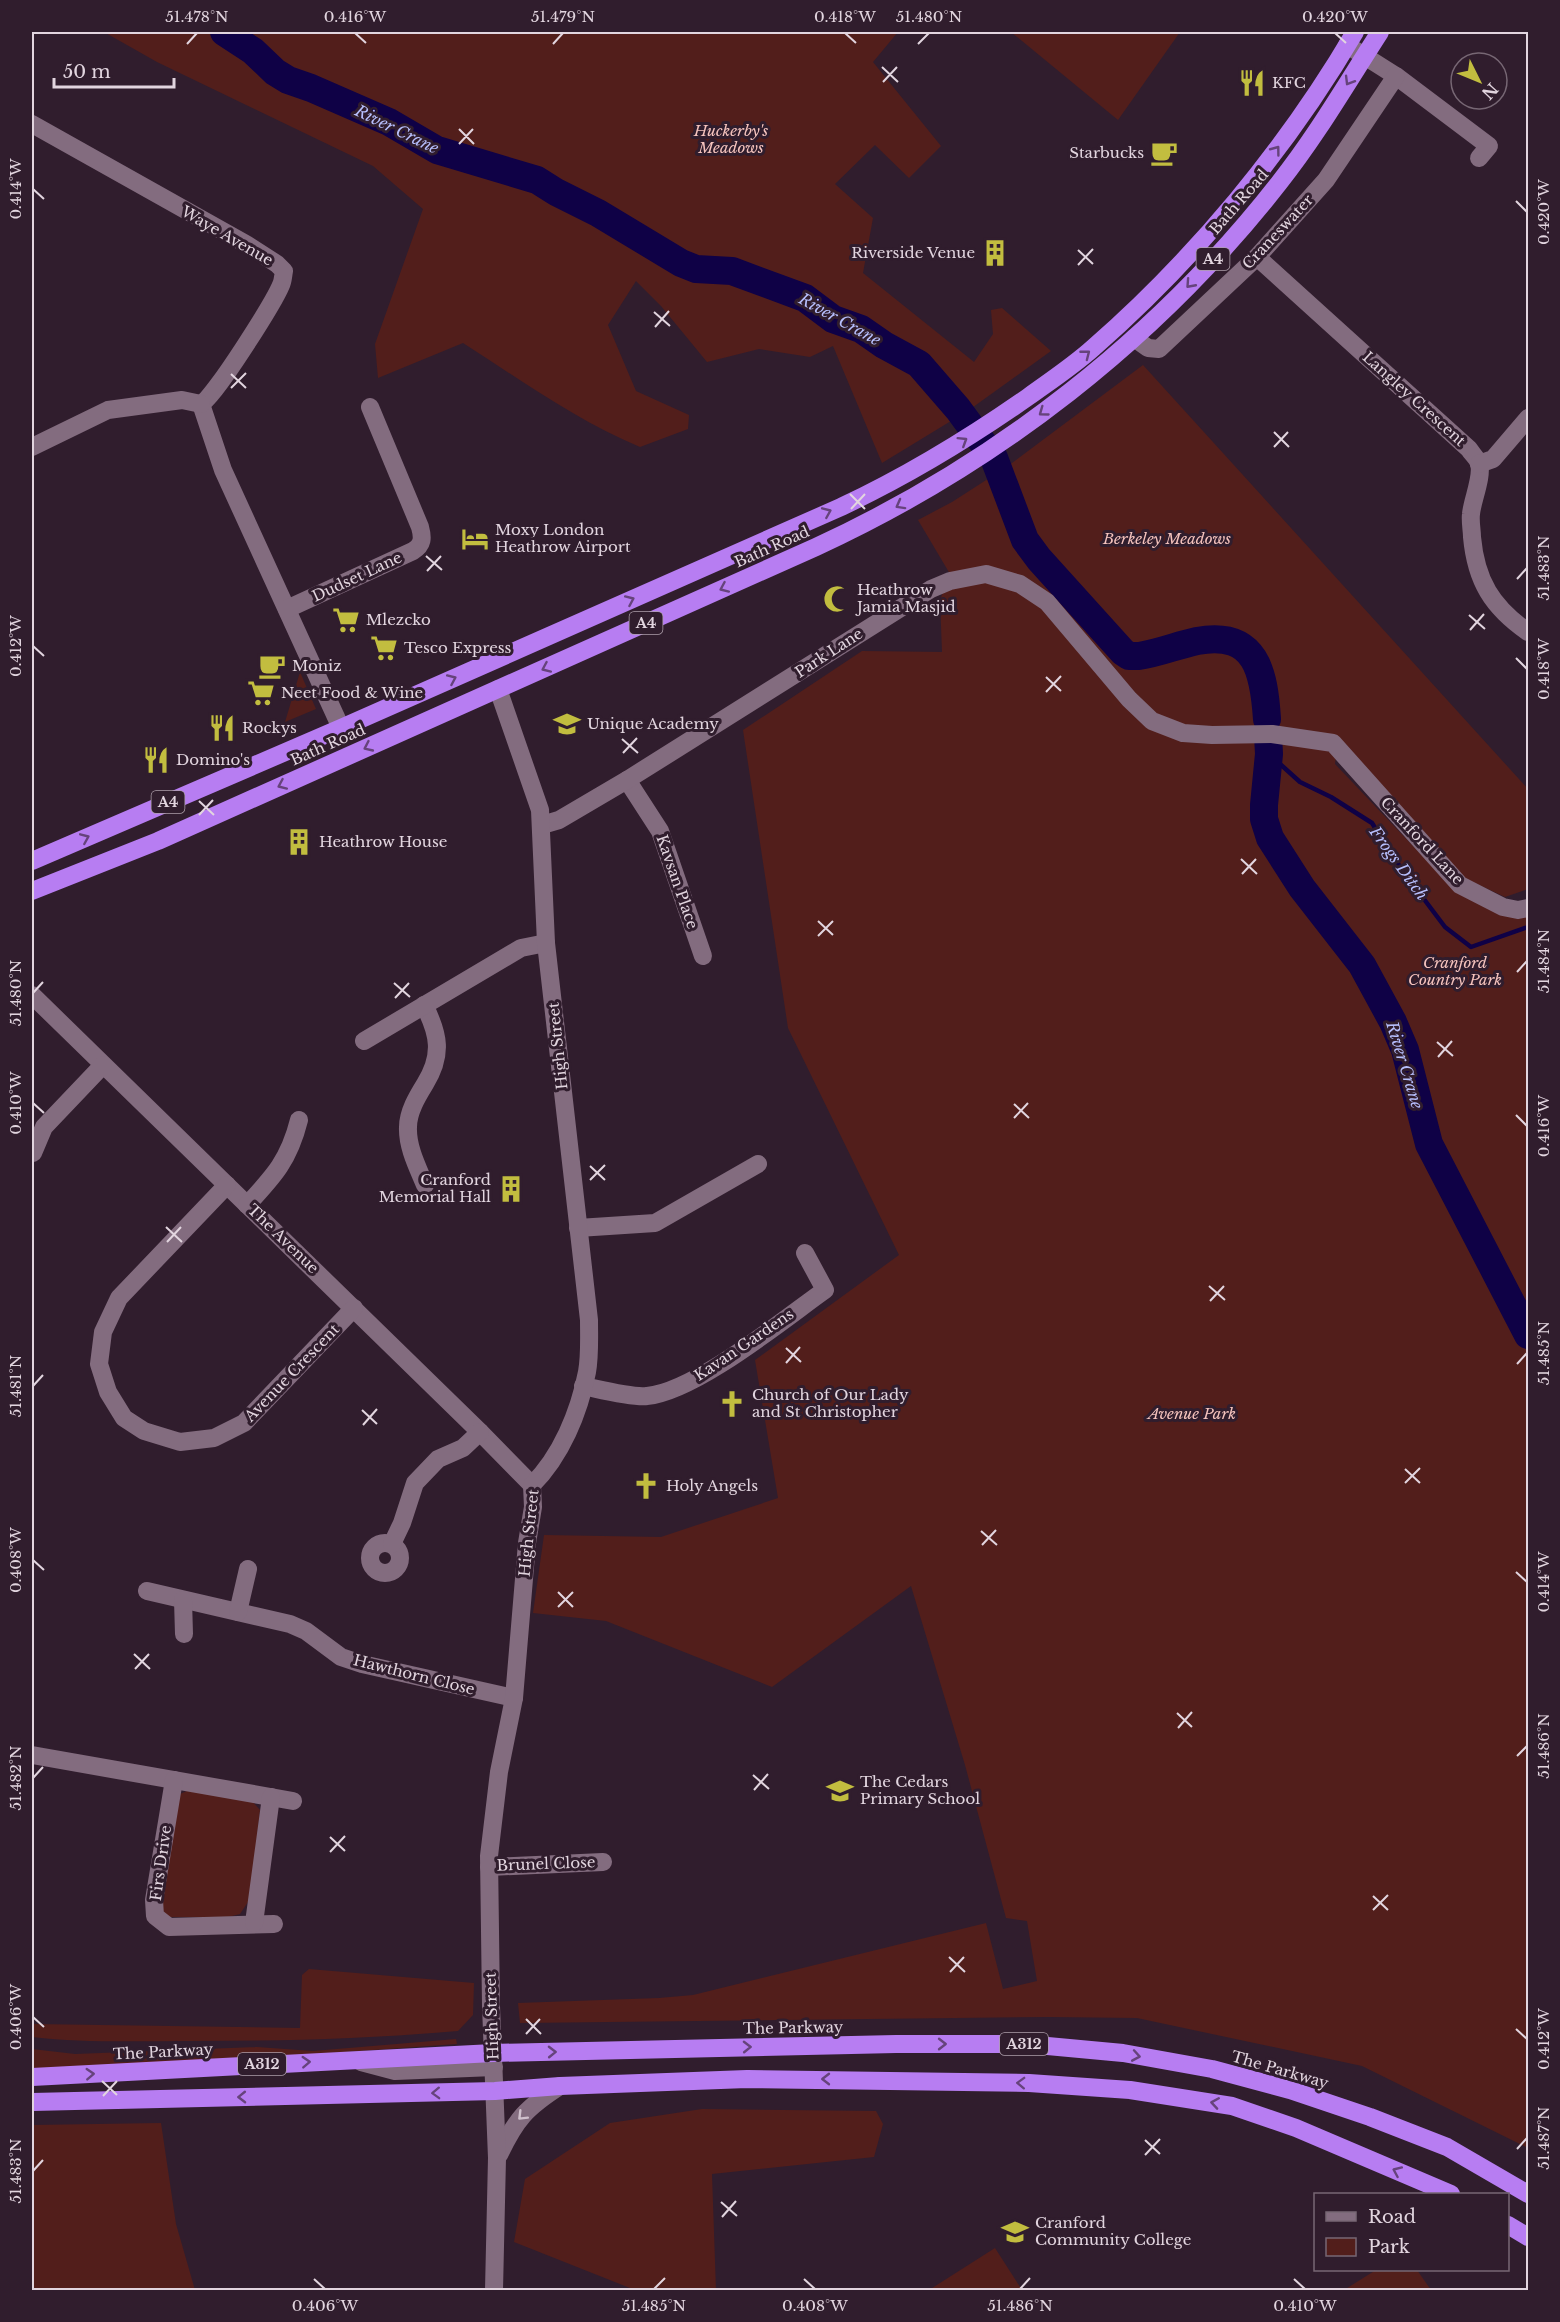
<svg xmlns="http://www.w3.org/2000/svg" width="1560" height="2322" viewBox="0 0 1560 2322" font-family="'Libre Baskerville',serif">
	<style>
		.green { fill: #521e1b }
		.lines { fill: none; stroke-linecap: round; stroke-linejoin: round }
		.stream { stroke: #0f0146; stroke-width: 4.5 }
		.river { stroke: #0f0146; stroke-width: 28 }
		.minor { stroke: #836c7f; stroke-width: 18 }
		.highway { stroke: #b77df2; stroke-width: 18 }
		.oneway { stroke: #66437c }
		.oneway2 { stroke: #cfc0cc }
		.ticks { fill: none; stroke: #e2d5df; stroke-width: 2 }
		.labels { text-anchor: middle; stroke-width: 6; stroke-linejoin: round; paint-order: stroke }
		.shield { fill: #301d2d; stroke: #ad9eaa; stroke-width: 1.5 }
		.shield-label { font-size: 14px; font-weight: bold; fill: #e2d5df }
		.poi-label { font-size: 15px; fill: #e2d5df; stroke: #301d2d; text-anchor: start }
		.park-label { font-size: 15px; font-style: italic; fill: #f5c3bd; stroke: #301d2d }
		.street-label { font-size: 15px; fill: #e2d5df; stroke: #301d2d }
		.water-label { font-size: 16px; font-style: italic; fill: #b7bffd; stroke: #301d2d }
		.neatline { fill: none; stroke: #e2d5df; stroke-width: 2 }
		.ticks-label { font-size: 15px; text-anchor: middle; fill: #e2d5df }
	</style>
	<rect width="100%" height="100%" fill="#301d2d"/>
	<g class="green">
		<path d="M104,32H898L873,62L941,146L909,178L875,145L835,184L873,218L863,273L974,362L993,334L991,310L1002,308L1051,351L969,410L882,463L833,346L810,357L759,349L707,362L661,306L636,281L608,325L636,391L689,415L688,429L640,447C577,421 521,380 463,343L378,378L375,344L423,209L373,166L157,62Z"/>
		<path d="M1011,32H1180L1118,120Z"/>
		<path d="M1143,365L1528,789V889L1505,897L1464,878L1338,738L1335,764L1453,888L1528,915V2148L1362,2066L1137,2018L1049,2017L520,2023L518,2003L659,1998L693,1995L986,1923L1003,1989L1037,1981L1027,1921L1006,1918L965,1765L911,1586L772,1687L606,1621L533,1613L544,1535L661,1537L778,1498L755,1360L899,1255L788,1028L743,730L862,651L942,652L940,600L950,574L918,520L952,502L1008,466Z"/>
		<path d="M300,672L316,709L285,722Z"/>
		<path d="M189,1790L253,1802L260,1810L250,1899L240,1914L228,1917H169L163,1911L161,1903L180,1794Z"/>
		<path d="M309,1969L474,1983L473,2015L458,2031C368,2039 278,2041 188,2041C136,2041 83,2043 32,2037V2024L300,2028L302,1975Z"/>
		<path d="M456,2039L457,2044L135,2067L32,2070V2049L75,2054L257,2047L313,2051Z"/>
		<path d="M702,2109L876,2111L883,2124L874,2157L712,2174L716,2290H635L514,2242L525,2179L610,2123Z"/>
		<path d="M161,2123L176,2224L195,2290H32V2125Z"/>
		<path d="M995,2248L1022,2290H929Z"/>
		<path d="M1376,2270H1417L1431,2290H1344Z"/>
	</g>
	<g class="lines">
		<g class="stream">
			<path d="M239,41L245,32"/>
			<path d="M1269,754L1300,782L1331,797L1372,823L1402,870L1445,927L1471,947L1528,927"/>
		</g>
		<g class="river">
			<path d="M224,32L253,51L275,72L288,80L311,88L389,122L437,150L537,180L556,192L598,213L681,263L696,269L732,271L805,298L833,319L861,329L884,345L919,364L958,409L994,458L1025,540L1039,559L1123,652L1129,656H1139C1159,653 1178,645 1197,641C1257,630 1264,673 1267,719"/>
			<path d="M1268,735L1269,754L1264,805V819L1270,838L1302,888L1362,965L1393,1022L1405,1050L1429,1144L1528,1335"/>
		</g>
		<g class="minor">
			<path d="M1347,45L1396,76L1489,146L1479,158"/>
			<path d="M32,124L246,244L277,264L284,271C283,276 283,281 281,285C274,302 214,398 201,404L223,470L341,728"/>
			<path d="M1257,257L1469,449C1472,454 1478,459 1479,464C1483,476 1472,501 1471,514C1470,522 1472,530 1472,537C1476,581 1492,607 1528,632"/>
			<path d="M1134,338L1148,348L1159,349L1257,257L1326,180L1396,76"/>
			<path d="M32,447L108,410L182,400L201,404"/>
			<path d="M1479,464L1493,459L1528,418"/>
			<path d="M287,609L413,551C423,545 423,538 420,527L370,407"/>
			<path d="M627,780L660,831L703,956"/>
			<path d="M542,825L559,820L627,780L931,589L950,581L986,574L1020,584L1047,602L1129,699L1152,721L1183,733L1212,735L1272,734L1333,743L1460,885L1503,907L1518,910L1528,908"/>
			<path d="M32,995L480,1432L532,1485"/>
			<path d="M424,1005C439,1034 443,1055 425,1084C417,1097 408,1112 408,1127C407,1147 418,1168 425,1185"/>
			<path d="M364,1041L521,948L546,943"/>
			<path d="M33,1153L44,1127L103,1065"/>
			<path d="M227,1185L119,1298L103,1332L99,1364L108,1392L124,1418L144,1431L180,1442L214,1438L244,1423L354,1308"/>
			<path d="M247,1205C274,1176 289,1160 299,1120"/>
			<path d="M578,1228L655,1223L758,1164"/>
			<path d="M583,1386C598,1389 633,1398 647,1396C695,1392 784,1319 825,1290L805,1253"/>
			<circle cx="385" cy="1558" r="15"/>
			<path d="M392,1544L402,1523L415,1483L438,1459L463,1448L480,1432"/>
			<path d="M147,1591L290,1624L306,1631L341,1657L362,1664L514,1698"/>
			<path d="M183,1600L184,1634"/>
			<path d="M238,1612L248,1569"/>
			<path d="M32,1755L293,1801"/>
			<path d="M174,1780L154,1900L155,1916L169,1927L274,1924"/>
			<path d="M489,1867L603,1862"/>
			<path d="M254,1923L271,1797"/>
			<path d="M361,2062L395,2071L494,2067"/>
			<path d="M499,2155C516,2119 526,2108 560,2086"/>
			<path d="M494,2290L497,2158L491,2006L489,1856L499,1772L514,1698L527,1543L533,1507L532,1485C561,1456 579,1413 587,1372C590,1356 589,1337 589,1320L546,943L540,810L498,689"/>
		</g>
		<g class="highway">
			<path d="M32,861L341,728L841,507C907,476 968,439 1028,397C1050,381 1073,366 1093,348C1195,259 1287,148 1355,32"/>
			<path d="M32,891L158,841L816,547C996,464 1157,339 1279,183C1317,135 1347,83 1380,32"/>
			<path d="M32,2077L493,2053L896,2044H1026L1123,2053L1212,2069L1290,2090L1370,2117L1447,2147L1528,2194"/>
			<path d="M32,2102L495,2091L560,2086L747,2079L1029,2083L1130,2090L1232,2106L1296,2128L1451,2194"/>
			<path d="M1508,2225L1528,2237"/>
		</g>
	</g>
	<defs><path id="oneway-chevron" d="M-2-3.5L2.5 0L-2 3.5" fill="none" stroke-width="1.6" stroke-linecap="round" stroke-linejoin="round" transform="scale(1.5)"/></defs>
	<g class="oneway">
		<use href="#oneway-chevron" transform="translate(1349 81) rotate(121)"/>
		<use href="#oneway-chevron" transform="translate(1276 150) rotate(-53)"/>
		<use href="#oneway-chevron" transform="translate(1190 284) rotate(132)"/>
		<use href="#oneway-chevron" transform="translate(1086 354) rotate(-38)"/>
		<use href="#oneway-chevron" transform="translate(1043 412) rotate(144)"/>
		<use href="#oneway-chevron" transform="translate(963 441) rotate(-32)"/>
		<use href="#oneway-chevron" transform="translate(900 505) rotate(151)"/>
		<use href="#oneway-chevron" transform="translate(827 512) rotate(-23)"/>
		<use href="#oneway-chevron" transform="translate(724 588) rotate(156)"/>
		<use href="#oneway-chevron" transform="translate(630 600) rotate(-24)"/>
		<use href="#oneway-chevron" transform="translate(546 668) rotate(156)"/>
		<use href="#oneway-chevron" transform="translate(452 679) rotate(-24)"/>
		<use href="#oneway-chevron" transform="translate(368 747) rotate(155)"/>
		<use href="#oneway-chevron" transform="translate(282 785) rotate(156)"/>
		<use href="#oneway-chevron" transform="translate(85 838) rotate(-23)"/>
		<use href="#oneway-chevron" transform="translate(942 2044)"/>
		<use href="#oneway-chevron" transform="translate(747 2047) rotate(-1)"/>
		<use href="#oneway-chevron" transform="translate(552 2052) rotate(-1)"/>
		<use href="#oneway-chevron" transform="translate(1136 2056) rotate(10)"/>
		<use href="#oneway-chevron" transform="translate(306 2062) rotate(-3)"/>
		<use href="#oneway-chevron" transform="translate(90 2074) rotate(-3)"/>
		<use href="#oneway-chevron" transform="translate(826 2079) rotate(-180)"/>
		<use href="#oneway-chevron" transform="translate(1021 2083) rotate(-178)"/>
		<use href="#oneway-chevron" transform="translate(436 2093) rotate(178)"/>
		<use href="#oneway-chevron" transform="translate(242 2097) rotate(179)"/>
		<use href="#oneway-chevron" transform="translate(1215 2103) rotate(-171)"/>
		<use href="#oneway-chevron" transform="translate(1397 2171) rotate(-156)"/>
	</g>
	<use class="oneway2" href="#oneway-chevron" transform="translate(522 2116) rotate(135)"/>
	<path class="ticks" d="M355,33L366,43M845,33L856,43M1335,33L1346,43M187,44L197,33M553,44L563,33M918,44L929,33M882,67L898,82M883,82L897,67M459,129L474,144M459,144L473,129M33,189L44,199M1516,201L1527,212M1078,250L1093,264M1078,265L1093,249M654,312L670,326M655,327L669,311M231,374L246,388M231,388L246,373M1274,432L1289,447M1274,447L1288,432M850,494L865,509M851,509L865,494M426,556L442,570M427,571L441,556M1517,579L1527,568M1469,615L1485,629M1470,630L1484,614M33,646L44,656M1516,658L1527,669M1046,677L1061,691M1046,692L1061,676M622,739L638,753M623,753L637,738M199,801L214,815M199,815L213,800M1241,859L1257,874M1242,874L1256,859M818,921L833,935M818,936L833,921M1517,972L1527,961M394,983L410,997M33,993L43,982M395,998L409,983M1437,1042L1453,1056M1438,1057L1452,1041M33,1103L44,1113M1014,1104L1029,1118M1516,1115L1527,1126M1014,1118L1028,1103M590,1166L605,1180M590,1180L605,1165M166,1227L182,1242M167,1242L181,1227M1209,1286L1225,1300M1210,1301L1224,1286M786,1348L801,1362M786,1363L800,1347M1517,1364L1527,1353M33,1386L43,1375M362,1410L377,1424M363,1425L377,1409M1405,1469L1420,1483M1405,1483L1420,1468M981,1531L997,1545M982,1545L996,1530M33,1560L44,1570M1516,1572L1527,1582M558,1592L573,1607M558,1607L573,1592M134,1654L150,1669M135,1669L149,1654M1177,1713L1192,1727M1178,1728L1192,1712M1517,1756L1527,1746M753,1775L769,1789M33,1778L43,1767M754,1790L768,1774M330,1837L345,1851M330,1852L345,1836M1373,1896L1388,1910M1373,1910L1388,1895M949,1957L965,1972M950,1972L964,1957M33,2017L44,2027M526,2019L541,2034M1516,2029L1527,2039M526,2034L540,2019M102,2081L117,2095M103,2096L117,2081M1145,2140L1160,2154M1517,2149L1527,2138M1145,2155L1160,2139M33,2171L43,2160M721,2202L737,2216M722,2217L736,2201M314,2279L325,2289M804,2279L815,2289M1294,2279L1305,2289M654,2289L665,2278M1020,2289L1030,2278"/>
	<defs>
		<symbol id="restaurant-bare" viewBox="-9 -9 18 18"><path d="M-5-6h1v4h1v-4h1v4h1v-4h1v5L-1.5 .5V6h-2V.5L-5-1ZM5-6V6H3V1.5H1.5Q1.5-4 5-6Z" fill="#c2bd3f" stroke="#301d2d" stroke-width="2.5" paint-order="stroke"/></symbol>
		<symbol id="cafe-bare" viewBox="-9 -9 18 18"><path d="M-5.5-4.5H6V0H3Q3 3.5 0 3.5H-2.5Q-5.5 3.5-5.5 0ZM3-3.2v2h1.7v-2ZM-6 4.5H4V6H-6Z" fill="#c2bd3f" stroke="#301d2d" stroke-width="2.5" paint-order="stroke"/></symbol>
		<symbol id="building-bare" viewBox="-9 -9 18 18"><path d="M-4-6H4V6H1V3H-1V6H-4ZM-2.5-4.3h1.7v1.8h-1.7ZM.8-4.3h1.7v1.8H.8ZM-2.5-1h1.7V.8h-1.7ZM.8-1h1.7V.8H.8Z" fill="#c2bd3f" stroke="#301d2d" stroke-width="2.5" paint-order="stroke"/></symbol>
		<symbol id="hotel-bare" viewBox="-9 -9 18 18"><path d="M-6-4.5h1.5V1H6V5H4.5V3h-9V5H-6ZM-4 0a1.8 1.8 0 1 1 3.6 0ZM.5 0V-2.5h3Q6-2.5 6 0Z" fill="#c2bd3f" stroke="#301d2d" stroke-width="2.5" paint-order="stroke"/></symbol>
		<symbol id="mosque-bare" viewBox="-9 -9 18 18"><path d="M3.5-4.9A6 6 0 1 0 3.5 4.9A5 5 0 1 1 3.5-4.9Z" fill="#c2bd3f" stroke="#301d2d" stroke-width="2.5" paint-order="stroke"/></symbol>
		<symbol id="supermarket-bare" viewBox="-9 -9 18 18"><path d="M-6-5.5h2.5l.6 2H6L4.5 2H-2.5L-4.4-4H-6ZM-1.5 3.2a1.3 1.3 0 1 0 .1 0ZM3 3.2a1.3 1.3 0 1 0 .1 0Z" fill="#c2bd3f" stroke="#301d2d" stroke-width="2.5" paint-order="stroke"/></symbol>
		<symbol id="school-bare" viewBox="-9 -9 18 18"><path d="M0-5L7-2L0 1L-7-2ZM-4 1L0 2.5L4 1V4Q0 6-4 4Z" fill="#c2bd3f" stroke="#301d2d" stroke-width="2.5" paint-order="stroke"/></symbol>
		<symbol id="church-bare" viewBox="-9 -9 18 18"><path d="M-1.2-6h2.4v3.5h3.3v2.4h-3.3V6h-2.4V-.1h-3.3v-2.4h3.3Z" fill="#c2bd3f" stroke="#301d2d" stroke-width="2.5" paint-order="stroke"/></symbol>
	</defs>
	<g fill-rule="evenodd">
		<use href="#restaurant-bare" x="1233" y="64" width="38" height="38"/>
		<use href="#cafe-bare" x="1145" y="134" width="38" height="38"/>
		<use href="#building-bare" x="976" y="234" width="38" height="38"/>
		<use href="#hotel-bare" x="456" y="520" width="38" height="38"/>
		<use href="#mosque-bare" x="818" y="580" width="38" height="38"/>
		<use href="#supermarket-bare" x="327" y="601" width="38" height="38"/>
		<use href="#supermarket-bare" x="365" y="629" width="38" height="38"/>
		<use href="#cafe-bare" x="253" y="647" width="38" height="38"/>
		<use href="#supermarket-bare" x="242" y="674" width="38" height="38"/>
		<use href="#school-bare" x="548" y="705" width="38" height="38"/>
		<use href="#restaurant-bare" x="203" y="709" width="38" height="38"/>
		<use href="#restaurant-bare" x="137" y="741" width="38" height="38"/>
		<use href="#building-bare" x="280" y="823" width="38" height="38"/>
		<use href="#building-bare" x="492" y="1170" width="38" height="38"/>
		<use href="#church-bare" x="713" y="1385" width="38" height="38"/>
		<use href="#church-bare" x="627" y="1467" width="38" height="38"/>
		<use href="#school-bare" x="821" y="1772" width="38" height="38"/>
		<use href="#school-bare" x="996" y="2213" width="38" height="38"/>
	</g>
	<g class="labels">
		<g class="shield">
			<rect x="1196.5" y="248" width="33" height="22" rx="4.5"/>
			<rect x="629.5" y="612" width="33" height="22" rx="4.5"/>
			<rect x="151.5" y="791" width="33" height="22" rx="4.5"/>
			<rect x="1000" y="2033" width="48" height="22" rx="4.5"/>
			<rect x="238" y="2053" width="48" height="22" rx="4.5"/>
		</g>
		<g class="shield-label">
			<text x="1213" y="264">A4</text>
			<text x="646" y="628">A4</text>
			<text x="168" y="807">A4</text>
			<text x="1024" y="2049">A312</text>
			<text x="262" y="2069">A312</text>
		</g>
		<g class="poi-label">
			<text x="1272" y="88">KFC</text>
			<text x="1144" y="158" text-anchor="end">Starbucks</text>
			<text x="975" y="258" text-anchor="end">Riverside Venue</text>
			<text x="495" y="535">Moxy London<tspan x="495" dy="17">Heathrow Airport</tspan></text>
			<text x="857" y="595">Heathrow<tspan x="857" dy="17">Jamia Masjid</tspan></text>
			<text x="366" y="625">Mlezcko</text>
			<text x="404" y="653">Tesco Express</text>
			<text x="292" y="671">Moniz</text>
			<text x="281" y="698">Neet Food &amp; Wine</text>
			<text x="587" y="729">Unique Academy</text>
			<text x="242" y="733">Rockys</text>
			<text x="176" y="765">Domino's</text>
			<text x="319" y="847">Heathrow House</text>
			<text x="491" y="1185" text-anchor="end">Cranford<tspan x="491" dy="17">Memorial Hall</tspan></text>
			<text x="752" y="1400">Church of Our Lady<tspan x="752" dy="17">and St Christopher</tspan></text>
			<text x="666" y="1491">Holy Angels</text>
			<text x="860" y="1787">The Cedars<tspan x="860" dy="17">Primary School</tspan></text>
			<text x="1035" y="2228">Cranford<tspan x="1035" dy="17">Community College</tspan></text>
		</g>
		<g class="park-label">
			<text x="731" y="136">Huckerby's<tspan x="731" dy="17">Meadows</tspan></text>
			<text x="1167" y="544">Berkeley Meadows</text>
			<text x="1455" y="968">Cranford<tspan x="1455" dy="17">Country Park</tspan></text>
			<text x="1192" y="1419">Avenue Park</text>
		</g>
		<g class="street-label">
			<text transform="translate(1239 202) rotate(-49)" y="5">Bath Road</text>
			<text transform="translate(1278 232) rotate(-47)" y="5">Craneswater</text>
			<text transform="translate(227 236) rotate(30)" y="5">Waye Avenue</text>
			<text transform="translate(1414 399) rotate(42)" y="5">Langley Crescent</text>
			<text transform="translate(772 547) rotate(-24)" y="5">Bath Road</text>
			<text transform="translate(357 577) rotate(-25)" y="5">Dudset Lane</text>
			<text transform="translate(829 653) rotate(-33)" y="5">Park Lane</text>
			<text transform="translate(328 745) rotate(-24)" y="5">Bath Road</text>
			<text transform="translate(1422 841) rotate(47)" y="5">Cranford Lane</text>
			<text transform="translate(677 882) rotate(71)" y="5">Kavsan Place</text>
			<text transform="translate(558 1046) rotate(-96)" y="5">High Street</text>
			<text transform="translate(283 1239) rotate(44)" y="5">The Avenue</text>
			<text transform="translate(744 1345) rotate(-34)" y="5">Kavan Gardens</text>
			<text transform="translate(292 1373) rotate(-46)" y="5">Avenue Crescent</text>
			<text transform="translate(529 1533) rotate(-84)" y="5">High Street</text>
			<text transform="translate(414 1675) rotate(14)" y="5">Hawthorn Close</text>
			<text transform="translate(161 1863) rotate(-82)" y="5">Firs Drive</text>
			<text transform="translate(546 1864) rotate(-2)" y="5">Brunel Close</text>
			<text transform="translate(492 2016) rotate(-92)" y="5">High Street</text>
			<text transform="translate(793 2028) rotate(-1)" y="5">The Parkway</text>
			<text transform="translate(163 2052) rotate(-3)" y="5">The Parkway</text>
			<text transform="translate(1280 2070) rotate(16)" y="5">The Parkway</text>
		</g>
		<g class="water-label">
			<text transform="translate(397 129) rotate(26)" y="6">River Crane</text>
			<text transform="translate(840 319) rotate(29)" y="6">River Crane</text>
			<text transform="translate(1399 863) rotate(54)" y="6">Frogs Ditch</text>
			<text transform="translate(1405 1065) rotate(73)" y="6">River Crane</text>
		</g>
	</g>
	<rect width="1560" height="2322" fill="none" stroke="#301d2d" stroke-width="66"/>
	<rect x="1314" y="2193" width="195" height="78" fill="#301d2d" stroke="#776774" stroke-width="1.5"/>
	<rect x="1326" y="2212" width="30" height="9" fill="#836c7f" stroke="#776774" stroke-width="1.5"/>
	<text x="1368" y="2223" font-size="18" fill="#e2d5df">Road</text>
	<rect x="1326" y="2238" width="30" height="18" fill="#521e1b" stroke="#776774" stroke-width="1.5"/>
	<text x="1368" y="2253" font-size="18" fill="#e2d5df">Park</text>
	<g transform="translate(1479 81) rotate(133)"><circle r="28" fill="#301d2d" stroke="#776774" stroke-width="1.5"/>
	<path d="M0-4.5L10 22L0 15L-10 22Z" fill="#c2bd3f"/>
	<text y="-9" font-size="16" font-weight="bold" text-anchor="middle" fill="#e2d5df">N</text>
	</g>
	<path d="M54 78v9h120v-9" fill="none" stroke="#e2d5df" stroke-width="3"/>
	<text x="63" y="78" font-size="18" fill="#e2d5df" stroke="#301d2d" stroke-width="4.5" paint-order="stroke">50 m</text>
	<rect x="33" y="33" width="1494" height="2256" class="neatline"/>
	<g class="ticks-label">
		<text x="197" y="22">51.478°N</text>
		<text x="355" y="22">0.416°W</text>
		<text x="563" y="22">51.479°N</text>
		<text x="845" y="22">0.418°W</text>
		<text x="929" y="22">51.480°N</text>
		<text x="1335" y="22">0.420°W</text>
		<text transform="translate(16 189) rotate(-90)" y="5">0.414°W</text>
		<text transform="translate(1544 212) rotate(-90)" y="5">0.420°W</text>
		<text transform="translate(1544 568) rotate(-90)" y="5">51.483°N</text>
		<text transform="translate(16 646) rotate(-90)" y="5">0.412°W</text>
		<text transform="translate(1544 669) rotate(-90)" y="5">0.418°W</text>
		<text transform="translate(1544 961) rotate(-90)" y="5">51.484°N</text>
		<text transform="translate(16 993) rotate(-90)" y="5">51.480°N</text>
		<text transform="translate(16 1103) rotate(-90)" y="5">0.410°W</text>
		<text transform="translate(1544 1126) rotate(-90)" y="5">0.416°W</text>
		<text transform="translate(1544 1353) rotate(-90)" y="5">51.485°N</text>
		<text transform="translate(16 1386) rotate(-90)" y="5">51.481°N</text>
		<text transform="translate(16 1560) rotate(-90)" y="5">0.408°W</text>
		<text transform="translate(1544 1582) rotate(-90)" y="5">0.414°W</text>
		<text transform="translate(1544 1746) rotate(-90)" y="5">51.486°N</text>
		<text transform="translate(16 1778) rotate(-90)" y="5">51.482°N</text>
		<text transform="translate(16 2017) rotate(-90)" y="5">0.406°W</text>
		<text transform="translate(1544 2039) rotate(-90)" y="5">0.412°W</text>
		<text transform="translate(1544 2138) rotate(-90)" y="5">51.487°N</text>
		<text transform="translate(16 2171) rotate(-90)" y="5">51.483°N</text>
		<text x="325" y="2311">0.406°W</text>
		<text x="654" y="2311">51.485°N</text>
		<text x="815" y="2311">0.408°W</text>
		<text x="1020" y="2311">51.486°N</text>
		<text x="1305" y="2311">0.410°W</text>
	</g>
</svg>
